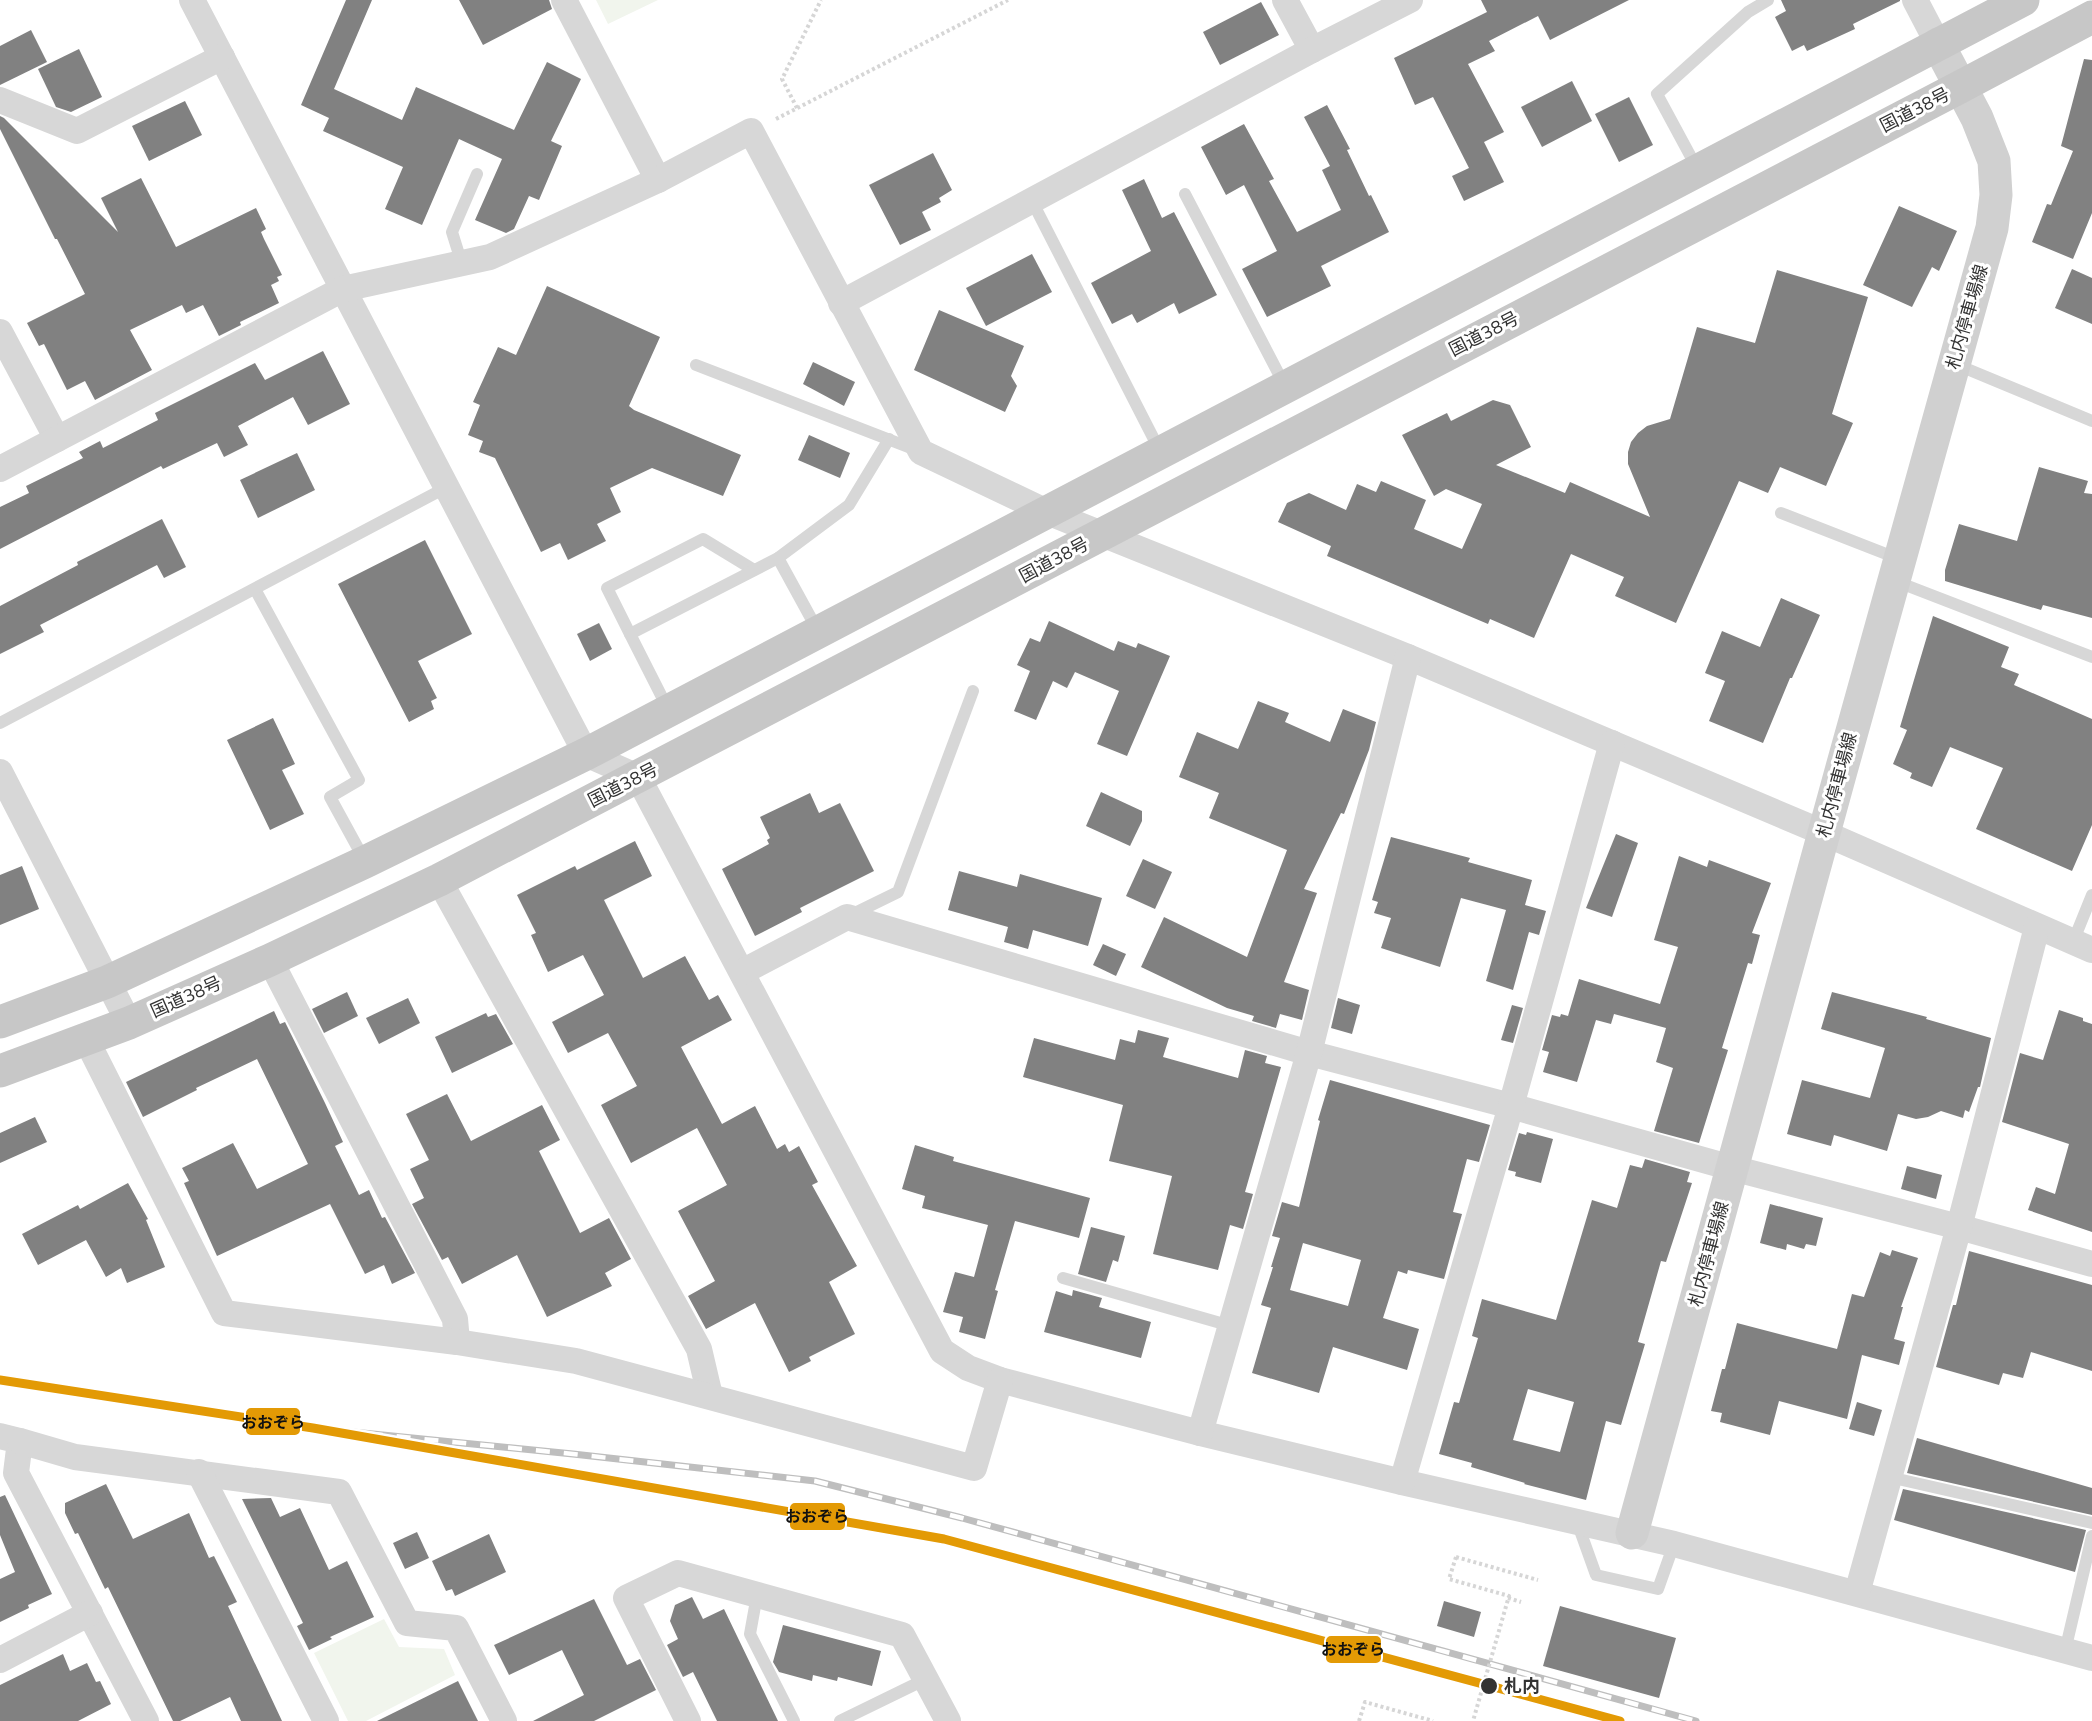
<svg xmlns="http://www.w3.org/2000/svg" width="2092" height="1721" viewBox="0 0 2092 1721" font-family="'Nunito Sans','Noto Sans JP',sans-serif">
	<style>
		.green { fill: #f1f5ed }
		.building { fill: #818181; fill-rule: evenodd }
		.lines { fill: none; stroke-linecap: round; stroke-linejoin: round }
		.path { stroke: #d6d6d6; stroke-width: 4; stroke-dasharray: 3 3; stroke-linecap: butt }
		.service { stroke: #d7d7d7; stroke-width: 12 }
		.minor { stroke: #d7d7d7; stroke-width: 26 }
		.secondary { stroke: #d0d0d0; stroke-width: 33 }
		.trunk { stroke: #c7c7c7; stroke-width: 33 }
		.rail-casing { stroke: #bebebe; stroke-width: 7 }
		.rail { stroke: #fff; stroke-width: 4.5; stroke-dasharray: 14; stroke-linecap: butt }
		.path-bridge { stroke: #d6d6d6; stroke-width: 4; stroke-dasharray: 3 3; stroke-linecap: butt }
		.rail-1-casing { stroke: #fff; stroke-width: 14 }
		.rail-1 { stroke: #e39a05; stroke-width: 9 }
		.stop-dot { fill: #333; stroke: #fff; stroke-width: 2 }
		.labels { text-anchor: middle; stroke-width: 6; stroke-linejoin: round; paint-order: stroke }
		.street-label { font-size: 18px; fill: #333; stroke: #fff }
		.stop-label { font-size: 18px; font-weight: bold; fill: #333; stroke: #fff; text-anchor: start }
		.line-badge { stroke: #fff; stroke-width: 2 }
		.pale-badge-label { font-size: 16px; text-anchor: middle; font-weight: bold; fill: #111 }
	</style>
	<rect width="100%" height="100%" fill="#fff"/>
	<g class="green">
		<path d="M596,0H658L608,24Z"/>
		<path d="M384,1619L399,1647L444,1649L455,1675L366,1721H348L314,1653Z"/>
	</g>
	<g class="building">
		<path d="M346,0H372L334,89L402,120L416,87L514,130L547,62L581,79L551,141L562,146L539,200L529,196L514,229L506,233L475,220L502,159L459,139L422,225L385,209L403,167L323,131L329,118L301,105Z"/>
		<path d="M459,0H549L552,9L483,45Z"/>
		<path d="M1481,0H1629L1550,40L1538,16L1489,41L1495,51L1468,64L1504,132L1484,142L1504,182L1464,201L1452,176L1469,168L1433,97L1415,105L1394,58L1487,12Z"/>
		<path d="M1781,0H1900V1L1853,24L1855,29L1807,51L1804,45L1792,51L1775,17L1786,11Z"/>
		<path d="M1261,2L1279,35L1220,65L1203,32Z"/>
		<path d="M31,30L47,62L0,85V46Z"/>
		<path d="M79,49L102,97L71,112L56,107L38,69Z"/>
		<path d="M2084,59L2092,60V213L2073,259L2032,242L2047,204L2051,205L2073,151L2061,146Z"/>
		<path d="M1572,81L1592,121L1542,147L1521,107Z"/>
		<path d="M1629,97L1653,145L1619,162L1595,114Z"/>
		<path d="M185,101L202,135L149,161L132,126Z"/>
		<path d="M1327,105L1350,149L1347,150L1369,196L1371,195L1389,232L1321,266L1331,286L1267,317L1242,269L1277,251L1244,185L1226,195L1201,147L1244,124L1274,179L1269,181L1297,232L1341,210L1322,170L1330,166L1304,117Z"/>
		<path d="M0,116L4,118L118,232L101,198L141,178L176,247L256,208L266,229L261,232L264,239L282,275L277,277L279,281L271,285L279,303L240,322L241,325L219,336L203,305L186,313L182,305L130,330L152,370L95,400L85,381L67,390L44,344L39,346L27,323L85,294L57,239H55L0,129Z"/>
		<path d="M933,153L952,190L939,198L941,202L922,212L931,230L900,245L869,185Z"/>
		<path d="M1144,179L1162,218L1174,212L1217,295L1179,314L1174,303L1137,323L1132,314L1112,324L1091,283L1151,251L1122,190Z"/>
		<path d="M1899,206L1957,231L1939,271L1932,267L1912,307L1863,285Z"/>
		<path d="M1032,254L1052,292L986,326L966,288Z"/>
		<path d="M2072,269L2092,278V324L2055,308Z"/>
		<path d="M1777,270L1868,297L1832,414L1853,423L1826,486L1780,467L1768,493L1739,481L1676,623L1615,596L1624,577L1571,554L1534,638L1490,619L1488,624L1327,556L1331,546L1278,522L1287,503L1309,493L1346,510L1357,484L1376,492L1381,481L1426,500L1414,529L1462,549L1482,504L1446,489L1434,496L1402,435L1447,413L1451,421L1493,400L1510,405L1531,447L1496,465L1565,493L1570,482L1650,517L1628,464V452L1631,442L1638,433L1647,426L1670,419L1697,327L1755,343Z"/>
		<path d="M547,286L660,337L629,406L634,410L741,455L723,496L652,468L610,488L621,512L597,524L606,541L568,560L560,543L541,552L495,458L479,452L483,441L468,435L480,405L473,402L498,347L516,355Z"/>
		<path d="M939,310L1024,346L1011,376L1017,386L1005,412L914,370Z"/>
		<path d="M323,351L350,404L308,425L293,397L238,426L248,445L224,457L217,443L163,469L161,466L0,549V507L29,493L26,486L83,458L79,452L100,441L103,448L158,420L155,413L255,363L265,380Z"/>
		<path d="M813,362L855,382L844,406L803,384Z"/>
		<path d="M809,435L850,453L840,478L798,460Z"/>
		<path d="M297,453L315,490L258,518L240,480Z"/>
		<path d="M2039,467L2088,481L2084,493L2092,494V618L2043,605L2041,610L1945,581V570L1959,524L2017,541Z"/>
		<path d="M162,519L186,567L164,578L157,565L40,625L44,632L0,654V606L78,565L77,562Z"/>
		<path d="M425,540L472,634L418,661L437,698L431,701L434,709L409,722L338,584Z"/>
		<path d="M1781,598L1820,615L1792,678H1790L1763,743L1709,721L1725,681L1705,673L1722,631L1760,647Z"/>
		<path d="M1933,616L2009,647L2001,667L2019,674L2014,685L2092,719V825L2072,871L1976,829L2003,768L1950,747L1932,787L1910,778L1912,773L1893,764L1907,730L1900,727Z"/>
		<path d="M1049,621L1114,651L1118,641L1136,648L1138,643L1170,656L1127,756L1097,744L1119,691L1075,672L1067,688L1053,681L1036,720L1014,711L1030,671L1017,665L1030,638L1040,642Z"/>
		<path d="M599,623L612,649L590,661L577,634Z"/>
		<path d="M1258,701L1289,713L1285,722L1330,742L1343,709L1376,722L1369,750L1344,814L1341,813L1304,889L1317,893L1284,982L1309,990L1302,1020L1280,1014L1276,1028L1252,1021L1254,1016L1227,1008L1141,967L1164,917L1247,957L1287,850L1209,818L1219,793L1179,777L1197,732L1238,749Z"/>
		<path d="M273,718L295,764L282,770L304,814L270,830L227,740Z"/>
		<path d="M1101,792L1142,811V821L1130,846L1086,826Z"/>
		<path d="M810,793L819,813L840,803L874,871L800,908L802,912L755,936L722,869L769,844L767,840L770,838L760,817Z"/>
		<path d="M1616,834L1638,843L1612,917L1586,908Z"/>
		<path d="M1391,837L1470,858L1468,862L1532,880L1525,905L1546,911L1539,935L1529,932L1513,990L1486,981L1506,910L1461,898L1440,967L1381,948L1391,918L1374,913L1378,902L1372,900Z"/>
		<path d="M635,841L652,876L604,900L643,978L685,956L709,1000L718,995L732,1020L681,1047L722,1124L755,1106L777,1149L785,1144L789,1152L799,1146L818,1182L812,1185L857,1266L829,1282L855,1334L809,1357L811,1361L789,1372L755,1303L706,1329L688,1296L715,1281L678,1211L727,1185L697,1128L631,1163L601,1105L637,1086L608,1033L568,1053L552,1022L604,995L583,955L548,972L531,935L536,933L517,895L575,866L577,870Z"/>
		<path d="M1679,856L1707,867L1709,860L1771,883L1752,933L1760,935L1752,964L1748,963L1722,1048L1728,1050L1699,1143L1654,1131L1673,1068L1656,1062L1666,1028L1614,1014L1611,1024L1596,1020L1577,1082L1543,1072L1549,1052L1542,1050L1552,1015L1560,1017L1561,1014L1568,1016L1579,979L1660,1004L1678,947L1654,940Z"/>
		<path d="M1143,859L1172,872L1155,909L1126,896Z"/>
		<path d="M22,866L39,909L0,925V875Z"/>
		<path d="M959,871L1017,887L1020,874L1102,898L1088,946L1033,930L1028,949L1004,942L1008,927L948,910Z"/>
		<path d="M1103,944L1126,954L1116,976L1093,965Z"/>
		<path d="M347,992L358,1016L324,1033L312,1009Z"/>
		<path d="M1832,992L1927,1017L1926,1019L1991,1038L1980,1087H1978L1969,1112L1965,1110L1963,1118L1941,1111L1928,1117L1916,1119L1898,1114L1887,1151L1834,1135L1831,1146L1787,1134L1802,1080L1870,1098L1885,1048L1821,1029Z"/>
		<path d="M408,998L420,1023L379,1044L366,1018Z"/>
		<path d="M1338,998L1360,1005L1352,1034L1331,1028Z"/>
		<path d="M1512,1005L1523,1008L1513,1043L1501,1040Z"/>
		<path d="M2059,1010L2083,1018V1021L2092,1024V1232L2028,1210L2036,1187L2055,1194L2069,1144L2002,1122L2020,1053L2043,1060Z"/>
		<path d="M274,1011L280,1024L285,1022L325,1103L343,1142L335,1146L359,1195L369,1190L382,1218L385,1217L415,1273L392,1284L384,1265L365,1274L330,1204L217,1256L184,1183L189,1181L182,1168L233,1143L257,1189L308,1164L257,1059L196,1088L197,1090L143,1117L126,1082Z"/>
		<path d="M486,1013L488,1017L496,1014L513,1044L452,1073L435,1037Z"/>
		<path d="M1138,1030L1169,1038L1163,1057L1238,1078L1245,1050L1267,1056L1265,1063L1281,1067L1245,1192L1253,1194L1243,1229L1230,1225L1218,1270L1153,1254L1172,1176L1109,1161L1123,1105L1023,1077L1034,1038L1115,1060L1120,1039L1135,1043Z"/>
		<path d="M1330,1080L1490,1125L1479,1162L1467,1159L1453,1212L1462,1214L1444,1279L1408,1270L1407,1274L1398,1271L1383,1318L1419,1329L1407,1370L1333,1347L1319,1393L1252,1373L1271,1308L1261,1305L1273,1267H1271L1280,1238L1272,1236L1282,1202L1299,1207L1320,1121L1318,1120ZM1303,1243L1361,1260L1348,1306L1290,1290Z"/>
		<path d="M447,1094L471,1141L542,1105L560,1140L539,1151L580,1233L609,1218L631,1259L605,1273L612,1286L547,1317L517,1255L462,1284L448,1257L442,1260L412,1204L424,1198L410,1169L429,1160L406,1114Z"/>
		<path d="M35,1117L47,1142L0,1163V1133Z"/>
		<path d="M1527,1132L1553,1139L1541,1183L1515,1176L1516,1172L1508,1170L1519,1133L1526,1135Z"/>
		<path d="M915,1145L954,1157L953,1161L1090,1198L1079,1238L1015,1221L995,1290L998,1291L985,1339L959,1332L963,1317L943,1312L955,1272L974,1277L988,1225L922,1208L925,1196L902,1189Z"/>
		<path d="M1645,1159L1690,1172L1687,1182L1692,1183L1666,1262L1661,1261L1638,1342L1645,1344L1621,1425L1606,1421L1586,1500L1524,1484L1525,1483L1471,1467L1472,1463L1439,1454L1454,1402L1459,1403L1478,1338L1472,1336L1482,1299L1556,1320L1592,1200L1617,1208L1630,1165L1642,1168ZM1528,1389L1574,1402L1560,1452L1513,1440Z"/>
		<path d="M1907,1166L1942,1175L1936,1199L1901,1189Z"/>
		<path d="M128,1183L148,1219L146,1220L165,1267L127,1283L121,1268L106,1277L86,1240L38,1265L22,1234L78,1205L80,1209Z"/>
		<path d="M1770,1204L1823,1218L1816,1246L1806,1244L1804,1249L1787,1244L1786,1250L1760,1243Z"/>
		<path d="M1091,1227L1125,1236L1118,1262L1113,1260L1106,1282L1078,1274Z"/>
		<path d="M1892,1250L1918,1258L1901,1307H1903L1894,1339L1905,1342L1899,1365L1862,1355L1847,1419L1779,1401L1770,1435L1720,1422L1722,1413L1711,1411L1722,1369H1725L1737,1323L1837,1349L1852,1294L1864,1297L1880,1252L1890,1256Z"/>
		<path d="M1969,1251L2092,1285V1371L2031,1352L2023,1378L2003,1373L1999,1385L1936,1367L1953,1305H1956Z"/>
		<path d="M1073,1290L1102,1298L1099,1307L1151,1322L1141,1358L1044,1332L1056,1291L1072,1296Z"/>
		<path d="M1857,1402L1882,1410L1874,1436L1849,1429Z"/>
		<path d="M1917,1438L2092,1488V1515L1907,1473Z"/>
		<path d="M106,1484L133,1539L189,1513L209,1558L214,1556L237,1602L228,1606L282,1721H241L230,1697L180,1721H173L108,1587L105,1589L78,1533L75,1534L65,1513V1503Z"/>
		<path d="M1903,1489L2086,1530L2075,1572L1894,1520Z"/>
		<path d="M5,1495L52,1594L28,1605L29,1608L0,1622V1579L15,1572L0,1535V1497Z"/>
		<path d="M271,1498L280,1517L300,1508L329,1570L347,1561L374,1617L330,1637L332,1639L309,1650L297,1626L303,1623L242,1499Z"/>
		<path d="M417,1532L429,1558L405,1569L393,1543Z"/>
		<path d="M489,1534L506,1572L455,1596L452,1589L446,1591L432,1561Z"/>
		<path d="M692,1597L703,1619L724,1609L778,1721H717L693,1672L683,1677L667,1645L678,1639L670,1621L675,1605Z"/>
		<path d="M594,1599L627,1665L640,1659L656,1690L594,1721H533L584,1695L562,1650L509,1675L494,1645Z"/>
		<path d="M1444,1601L1481,1612L1474,1637L1437,1626Z"/>
		<path d="M1560,1606L1676,1638L1659,1698L1543,1666Z"/>
		<path d="M783,1625L881,1651L872,1686L838,1677L837,1681L813,1675L812,1681L779,1672L773,1662Z"/>
		<path d="M63,1654L70,1671L87,1663L96,1682L100,1681L111,1704L78,1721H0V1685Z"/>
		<path d="M458,1681L478,1721H377Z"/>
	</g>
	<g class="lines">
		<g class="path">
			<path d="M797,108L782,79L821,0"/>
			<path d="M776,119L1008,0"/>
			<path d="M1456,1557L1538,1580"/>
			<path d="M1508,1598L1521,1602"/>
			<path d="M1359,1721L1365,1702L1433,1721"/>
		</g>
		<g class="service">
			<path d="M1698,170L1657,94L1748,12L1768,0"/>
			<path d="M1185,194L1285,386"/>
			<path d="M1032,201L1160,451"/>
			<path d="M462,264L452,232L477,174"/>
			<path d="M1955,364L2092,421"/>
			<path d="M696,365L916,450"/>
			<path d="M1781,513L1899,559"/>
			<path d="M778,558L818,631"/>
			<path d="M1895,581L2092,657"/>
			<path d="M255,589L359,780L330,797L365,861"/>
			<path d="M630,634L607,588L703,539L754,570"/>
			<path d="M668,709L630,634L778,558L849,505L889,439"/>
			<path d="M0,723L447,487"/>
			<path d="M851,915L898,892L973,691"/>
			<path d="M2073,942L2092,895"/>
			<path d="M1063,1278L1231,1326"/>
			<path d="M1889,1477L2092,1523"/>
			<path d="M1577,1522L1596,1575L1658,1589L1674,1544"/>
			<path d="M757,1595L750,1634L794,1721"/>
			<path d="M2065,1651L2092,1536"/>
			<path d="M840,1721L926,1679"/>
		</g>
		<g class="minor">
			<path d="M192,0L586,754L638,777L942,1351L968,1368L1000,1380L1200,1433L1402,1482L1674,1544L2092,1658"/>
			<path d="M564,0L658,180"/>
			<path d="M1285,0L1312,50"/>
			<path d="M1915,0L1938,44"/>
			<path d="M0,100L77,131L222,57"/>
			<path d="M841,303L1312,50L1410,0"/>
			<path d="M0,332L57,439"/>
			<path d="M0,469L343,289L490,257L658,180L751,131L921,452L1047,512L1408,657L1824,833L2092,950"/>
			<path d="M0,772L129,1023"/>
			<path d="M439,880L699,1349L710,1396"/>
			<path d="M270,960L455,1319L457,1342"/>
			<path d="M742,972L847,917L1309,1053L1511,1106L1732,1168L1959,1227L2092,1264"/>
			<path d="M86,1039L224,1313L457,1342L576,1361L974,1468L1000,1380"/>
			<path d="M1200,1433L1309,1053L1408,657"/>
			<path d="M0,1436L20,1441L16,1473L146,1721"/>
			<path d="M20,1441L75,1457L339,1492L407,1623L456,1628L504,1721"/>
			<path d="M199,1472L326,1721"/>
			<path d="M1402,1482L1511,1106L1612,743"/>
			<path d="M1857,1593L1959,1227L2037,927"/>
			<path d="M0,1660L90,1613"/>
			<path d="M688,1721L626,1598L678,1573L902,1635L948,1721"/>
		</g>
		<path class="secondary" d="M1632,1533L1841,771L1992,228L1996,195L1994,161L1977,118L1938,44"/>
		<g class="trunk">
			<path d="M0,1022L107,982L365,862L586,754L2023,0"/>
			<path d="M0,1071L129,1023L270,960L439,880L1960,87L2092,17"/>
		</g>
		<defs>
			<path id="rail" d="M313,1428L573,1454L815,1481L962,1518L1696,1721"/>
		</defs>
		<use href="#rail" class="rail-casing"/>
		<use href="#rail" class="rail"/>
		<path class="path-bridge" d="M1456,1557L1449,1579L1509,1596L1473,1721"/>
		<defs>
			<path id="rail-1" d="M0,1380L313,1428L944,1539L1620,1721"/>
		</defs>
		<use href="#rail-1" class="rail-1-casing"/>
		<use href="#rail-1" class="rail-1"/>
	</g>
	<circle class="stop-dot" cx="1489" cy="1686" r="9"/>
	<g class="labels">
		<g class="street-label">
			<text transform="translate(1915 110) rotate(-27)" y="6">国道38号</text>
			<text transform="translate(1967 317) rotate(-74)" y="6">札内停車場線</text>
			<text transform="translate(1484 334) rotate(-27)" y="6">国道38号</text>
			<text transform="translate(1054 560) rotate(-28)" y="6">国道38号</text>
			<text transform="translate(623 785) rotate(-27)" y="6">国道38号</text>
			<text transform="translate(1837 785) rotate(-75)" y="6">札内停車場線</text>
			<text transform="translate(186 997) rotate(-24)" y="6">国道38号</text>
			<text transform="translate(1709 1254) rotate(-75)" y="6">札内停車場線</text>
		</g>
		<g class="stop-label">
			<text x="1504" y="1692">札内</text>
		</g>
	</g>
	<g class="line-badge">
		<rect x="245" y="1407" width="56" height="29" rx="6" fill="#e39a05"/>
		<rect x="789" y="1502" width="57" height="29" rx="6" fill="#e39a05"/>
		<rect x="1325" y="1635" width="57" height="29" rx="6" fill="#e39a05"/>
	</g>
	<g class="pale-badge-label">
		<text x="273" y="1428">おおぞら</text>
		<text x="817" y="1522">おおぞら</text>
		<text x="1353" y="1655">おおぞら</text>
	</g>
</svg>
